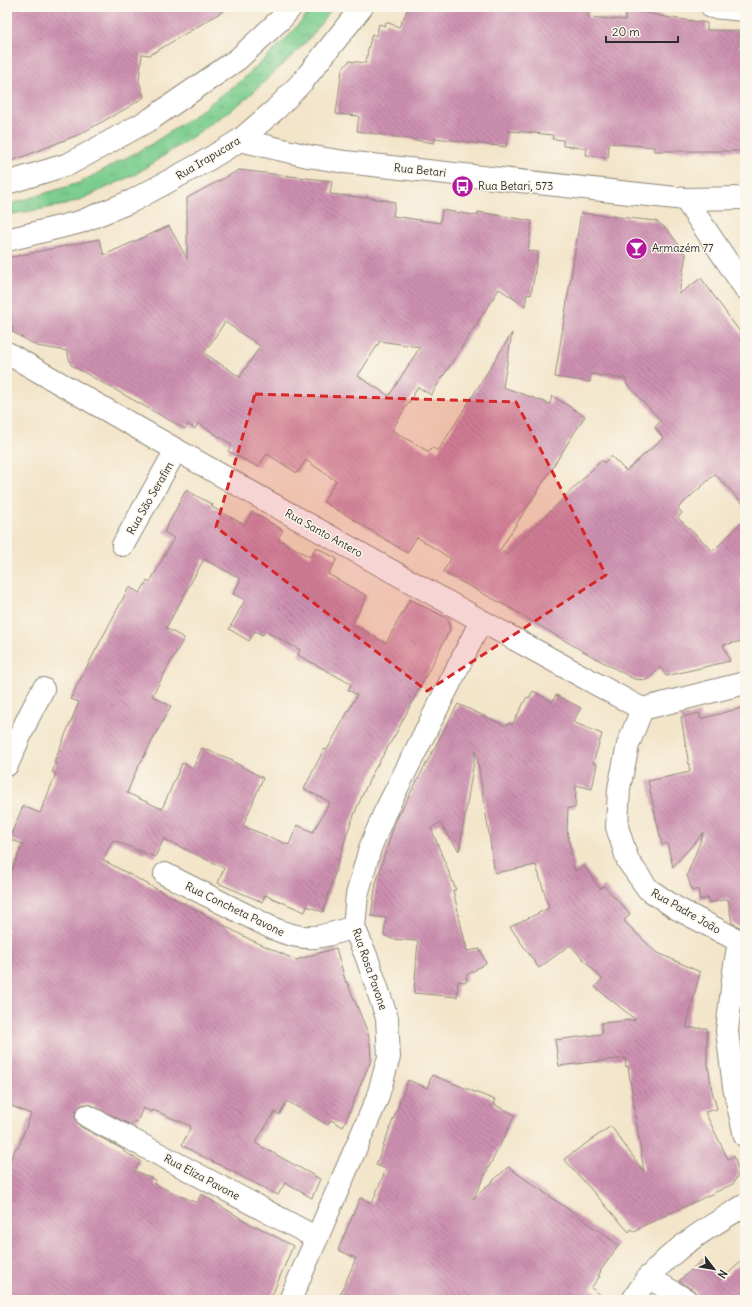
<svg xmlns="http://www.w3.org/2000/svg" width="752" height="1307" viewBox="0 0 752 1307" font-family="Delius,sans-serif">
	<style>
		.park { fill: url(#park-tufts); stroke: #537c5c }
		.building { fill: url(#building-back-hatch); fill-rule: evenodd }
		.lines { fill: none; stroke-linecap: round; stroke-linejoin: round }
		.minor-casing { stroke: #8f887a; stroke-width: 24 }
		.minor { stroke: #fff; stroke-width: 22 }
		.marked { fill: #d62828; fill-opacity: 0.2; stroke: #d62828; stroke-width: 3; stroke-dasharray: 8 5; stroke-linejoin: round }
		.labels { text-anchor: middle; stroke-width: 3; stroke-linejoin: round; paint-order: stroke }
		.street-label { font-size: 11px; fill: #2b2b2b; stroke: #fbf7ec }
		.poi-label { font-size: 11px; fill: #2b2b2b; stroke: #fbf7ec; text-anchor: start }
	</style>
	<defs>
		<pattern id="park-tufts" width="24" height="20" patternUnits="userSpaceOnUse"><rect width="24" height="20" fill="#7bcd8e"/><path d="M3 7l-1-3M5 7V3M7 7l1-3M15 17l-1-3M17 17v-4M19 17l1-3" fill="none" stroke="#6ab07b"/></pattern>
		<pattern id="building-back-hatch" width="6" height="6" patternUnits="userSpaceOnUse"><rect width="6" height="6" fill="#cd90b0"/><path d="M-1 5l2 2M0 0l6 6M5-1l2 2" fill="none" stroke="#a7768f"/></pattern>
	</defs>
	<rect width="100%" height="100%" fill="#fbf7ec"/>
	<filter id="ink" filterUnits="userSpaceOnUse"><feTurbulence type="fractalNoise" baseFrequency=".025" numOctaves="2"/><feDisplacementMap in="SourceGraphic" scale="8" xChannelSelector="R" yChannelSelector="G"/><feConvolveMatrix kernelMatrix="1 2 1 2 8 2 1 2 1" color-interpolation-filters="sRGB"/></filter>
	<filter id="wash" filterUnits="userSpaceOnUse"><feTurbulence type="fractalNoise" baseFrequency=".012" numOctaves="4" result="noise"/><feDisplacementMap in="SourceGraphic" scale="16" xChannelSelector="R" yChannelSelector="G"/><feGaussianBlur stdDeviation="0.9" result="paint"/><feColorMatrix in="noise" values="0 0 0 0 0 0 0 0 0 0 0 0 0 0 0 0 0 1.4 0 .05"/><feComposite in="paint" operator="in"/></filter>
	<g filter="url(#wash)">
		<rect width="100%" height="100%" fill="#f3e5ca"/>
		<path class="park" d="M314,7H333L314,33L299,49L246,99L195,135L136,174L82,199L65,205L7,215V205L79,183L150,145L195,115L243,79L284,41Z"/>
		<g id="blocks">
			<g class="building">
				<path d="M7,7H230L150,55L142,54L139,81L144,97L129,107L80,134L7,163Z"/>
				<path d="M409,7H589L588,17L625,20L626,9L671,18L707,23V30L739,31V47H745V151H654V147L609,143L608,158L586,155L587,148L563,146V140L552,139L553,135L524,132L508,131L506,147L435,138L434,143L357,131L359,116L336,114L342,70L349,61L366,63L368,49L372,34L376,36L379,24L385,26L386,22L399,27Z"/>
				<path d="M239,170L332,181L330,194L366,198V197L395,202L393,216L440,223L442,210L478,216V212L532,221L528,251L538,252L531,295L527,294L525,306L499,289L431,395L418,387L392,430L429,452L432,447L438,451L512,333L503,387L550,404L552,396L585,416L500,550L506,555L602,460L604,463L611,456L626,471L663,438L655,427L661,421L626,383V379L591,374L590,382L555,377L581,213L656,221L667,229L686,255L679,294L701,278L745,339V506L715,474L678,508L682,513L678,518L713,551L745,519V571L740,578L745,602V635H743V641L723,645L730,661L666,676L660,668L647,680L634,679L579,649L510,608L443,572L451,559L417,537L407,553L348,516L323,502L336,481L306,460L297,473L267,454L258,467L228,451L232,445L198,423L195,429L188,424L185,429L71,365L67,351L37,346L13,332L7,297V258L99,239L104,255L169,226L187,259V198ZM225,322L260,346L240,377L204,353ZM380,341L420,347L389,396L358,376Z"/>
				<path d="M186,490L213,505L212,507L245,525L252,512L283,530L278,539L310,557L316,547L337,559L328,574L367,596L352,624L386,643L410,599L448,619L450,630L395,735L372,774L358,805L347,833L323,912L307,906L305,912L265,895L262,902L218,883L224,868L164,839L155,857L113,840L103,860L249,939L296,960L336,948L346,983L347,982L368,1033L370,1044L371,1060L343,1127L331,1120L328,1125L287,1101L279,1115L275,1112L255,1143L320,1179L312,1198L285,1183L278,1195L196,1153L182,1145L191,1126L153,1110L152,1112L143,1108L137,1122L134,1121L131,1125L92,1105L86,1104L81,1105L76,1111L75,1117L77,1123L81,1127L124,1150L123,1151L140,1161L135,1171L156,1180L154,1184L197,1203L201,1194L255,1227L256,1226L293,1246L270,1300H7V1168L16,1147L18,1148L31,1114L7,1104V875H10L23,844L9,839L23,806L40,813L56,774L52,772L56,763L54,762L79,702L70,699L129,587L140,593L147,581L150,582L174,538L164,532ZM204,559L241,579L233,594L245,600L229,629L249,641L255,631L263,635L265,631L300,650L298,655L351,684L348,690L357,695L327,750L324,749L304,789L330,802L313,832L297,825L289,845L243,826L263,778L232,761L233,760L202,748L193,768L182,763L162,809L127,793L135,773L171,706L152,696L184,638L166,628Z"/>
				<path d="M533,691L552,702L556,695L581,708L573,722L602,734L593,763L597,764L592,789L576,785L575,808H568L567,831L575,871L584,866L600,889L604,886L630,914L624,921L656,952L700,972L686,1028H707V1059L712,1091L717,1109L705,1112L728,1159L734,1156L739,1172L733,1184L643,1226L635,1232L631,1229L629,1232L564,1159L611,1126L644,1172L628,1066L626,1067L625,1058L559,1066L555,1040L602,1034L601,1023L636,1020L595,987L602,979L570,945L539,968L510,927L549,908L536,865L495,873L476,750L459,851L440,823L431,828L456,890H453L467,951L480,949L486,963L467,975L466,982L458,981L457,997L414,993L418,941L392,939L384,935L386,918L371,916L376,883L395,822L458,704L506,726L509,723L512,725L527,697L529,698Z"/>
				<path d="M745,707V930L732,923L728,899L709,903L708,898L700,900L698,889L692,891L687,875L704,832L673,867L667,843L662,845L648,781L690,772L681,717L700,713V719Z"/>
				<path d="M432,1075L495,1100L493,1104L515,1115L473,1199L508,1167L619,1245L600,1271H601L598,1276H600L591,1288L608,1300H338L356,1258L338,1250L360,1198L372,1203L386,1169L376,1165L408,1080L427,1088Z"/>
				<path d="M745,1258V1300H698L697,1294L693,1290L679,1281L702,1260L721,1280Z"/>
			</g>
		</g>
	</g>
	<g filter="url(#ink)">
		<use href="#blocks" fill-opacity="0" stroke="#8f887a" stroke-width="1"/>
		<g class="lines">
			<defs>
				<g id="minor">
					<path d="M712,7L745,10"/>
					<path d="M240,140L308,156L345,162L685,199L745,198"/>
					<path d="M7,183L69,164L151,119L238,59L282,18L291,7"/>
					<path d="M685,199L745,288"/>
					<path d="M7,240L80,222L132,201L204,162L240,140L276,109L303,81L362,7"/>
					<path d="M7,353C217,474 429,593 642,709"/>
					<path d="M123,545L176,450"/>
					<path d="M642,709L628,745L619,788L617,827L628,861L648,889L676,908L745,944"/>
					<path d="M642,709L745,683"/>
					<path d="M7,765L28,718L43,689"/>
					<path d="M165,874L272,928C307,943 318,938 354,927"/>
					<path d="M739,941L734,971L727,1031L734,1087L745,1136"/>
					<path d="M87,1116L317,1238"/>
					<path d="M648,1277L686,1300"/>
					<path d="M290,1300L377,1099L389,1057L387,1018L367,958L354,927L357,895L370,848L384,814L481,621"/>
					<path d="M633,1300C658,1256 703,1231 745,1205"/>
				</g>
			</defs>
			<use href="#minor" class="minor-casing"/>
			<use href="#minor" class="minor"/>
		</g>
	</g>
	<path class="marked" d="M255,394L516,402L606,575L427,691L216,527Z"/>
	<defs>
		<symbol id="bus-disc" viewBox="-11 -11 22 22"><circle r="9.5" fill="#b5179e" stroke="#fbf7ec"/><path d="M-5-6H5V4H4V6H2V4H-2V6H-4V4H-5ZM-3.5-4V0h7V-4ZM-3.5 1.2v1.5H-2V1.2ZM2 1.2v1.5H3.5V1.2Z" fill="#fff"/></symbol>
		<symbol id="bar-disc" viewBox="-11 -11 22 22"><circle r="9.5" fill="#b5179e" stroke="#fbf7ec"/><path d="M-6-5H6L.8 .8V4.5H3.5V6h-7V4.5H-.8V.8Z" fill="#fff"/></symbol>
	</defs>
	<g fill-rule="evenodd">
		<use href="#bus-disc" x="450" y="174" width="25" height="25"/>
		<use href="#bar-disc" x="624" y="236" width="25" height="25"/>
	</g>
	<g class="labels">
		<g class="street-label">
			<text transform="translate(208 158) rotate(-31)" y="4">Rua Irapucara</text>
			<text transform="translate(420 170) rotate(6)" y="4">Rua Betari</text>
			<text transform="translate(150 498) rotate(-60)" y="4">Rua São Serafim</text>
			<text transform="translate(324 533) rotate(29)" y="4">Rua Santo Antero</text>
			<text transform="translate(235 909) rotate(26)" y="4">Rua Concheta Pavone</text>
			<text transform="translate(686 911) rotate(30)" y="4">Rua Padre João</text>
			<text transform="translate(370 969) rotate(71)" y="4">Rua Rosa Pavone</text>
			<text transform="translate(202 1177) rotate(28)" y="4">Rua Eliza Pavone</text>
		</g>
		<g class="poi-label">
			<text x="478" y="190">Rua Betari, 573</text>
			<text x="652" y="252">Armazém 77</text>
		</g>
	</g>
	<rect width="752" height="1307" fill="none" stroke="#fbf7ec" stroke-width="24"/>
	<g transform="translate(714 1269) rotate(121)" stroke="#fbf7ec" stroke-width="3" paint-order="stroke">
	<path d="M0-3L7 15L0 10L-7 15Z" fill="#2b2b2b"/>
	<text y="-6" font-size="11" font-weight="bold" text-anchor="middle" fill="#2b2b2b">N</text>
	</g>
	<path d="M606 36v6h72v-6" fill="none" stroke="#2b2b2b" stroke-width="2"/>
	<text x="612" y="36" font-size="12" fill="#2b2b2b" stroke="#fbf7ec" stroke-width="3" paint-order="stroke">20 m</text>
</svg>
